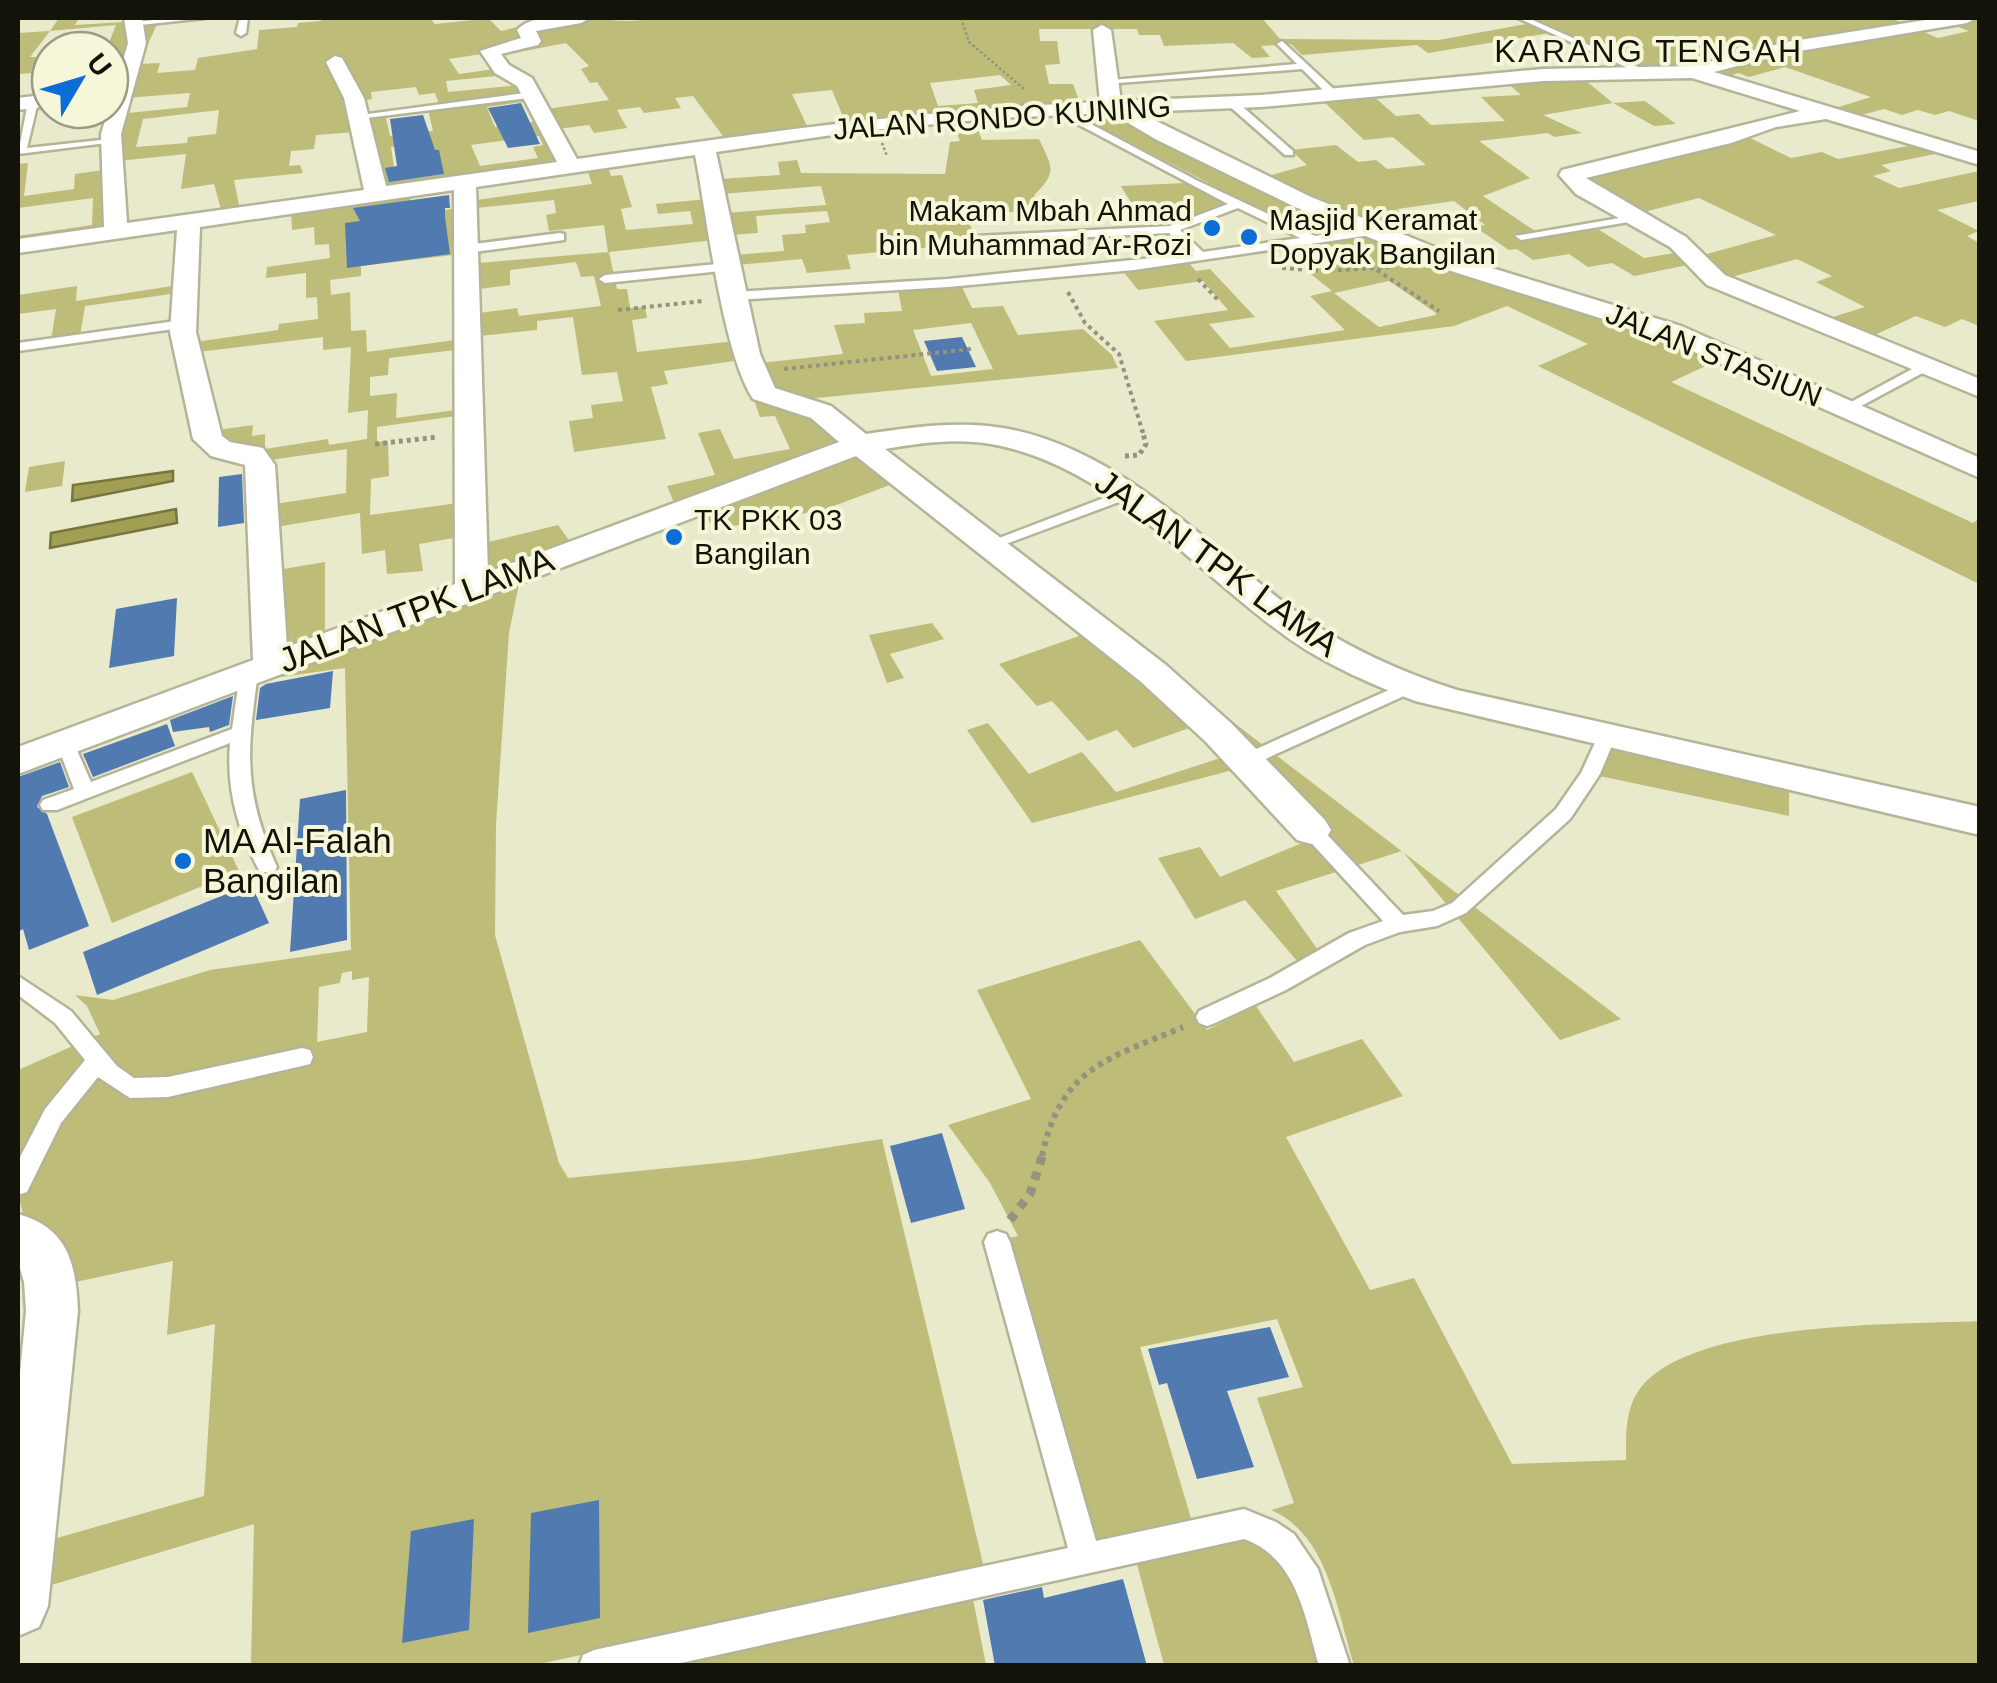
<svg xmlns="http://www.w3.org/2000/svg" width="1997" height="1683" viewBox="0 0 1997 1683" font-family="Helvetica,sans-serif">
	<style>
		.green { fill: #bdbc79; fill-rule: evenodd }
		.water { fill: #a09f54; stroke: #76753e; stroke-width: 2.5 }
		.building { fill: #517ab1 }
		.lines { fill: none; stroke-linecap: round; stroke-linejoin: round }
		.lane-casing { stroke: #b4b498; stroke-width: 5 }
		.street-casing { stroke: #b4b498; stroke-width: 5 }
		.path-far4 { stroke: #94947e; stroke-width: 2.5; stroke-dasharray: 2.5 2.5; stroke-linecap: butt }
		.path-far3 { stroke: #94947e; stroke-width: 4; stroke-dasharray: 4 4; stroke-linecap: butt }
		.path-far2 { stroke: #94947e; stroke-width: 5; stroke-dasharray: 4 4; stroke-linecap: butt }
		.path-far1 { stroke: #94947e; stroke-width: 6; stroke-dasharray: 5 5; stroke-linecap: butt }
		.path { stroke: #94947e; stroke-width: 9; stroke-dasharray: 8 8; stroke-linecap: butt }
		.lane { fill: #fff; fill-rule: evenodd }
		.street { fill: #fff; fill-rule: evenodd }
		.poi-dot { fill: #0b6dd5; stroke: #f6f6d9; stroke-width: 4 }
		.labels { text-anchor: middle; stroke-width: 8; stroke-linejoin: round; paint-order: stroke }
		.far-street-label { font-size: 30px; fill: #131309; stroke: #f6f6d9 }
		.far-poi-label { font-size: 30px; fill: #131309; stroke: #f6f6d9; text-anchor: start }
		.far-neighbourhood-label { font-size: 32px; letter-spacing: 2.5px; fill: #131309; stroke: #f6f6d9 }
		.street-label { font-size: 35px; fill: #131309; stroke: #f6f6d9 }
		.poi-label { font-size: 35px; fill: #131309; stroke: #f6f6d9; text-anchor: start }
	</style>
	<rect width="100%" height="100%" fill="#e9e9cc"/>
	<g class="green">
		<path d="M59,18H79L75,25L124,22L131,34L115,90L110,91V50H106L116,25L50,31L30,57H50L48,72L18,74V33L50,31Z"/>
		<path d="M321,18H430L435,24L493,18L489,19L501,31C525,25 549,18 574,18C606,17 621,25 655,18H1262L1280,39L1439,40L1532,23L1522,18H1891L1938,38L1969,31L1947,23L1979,18V121L1949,111L1935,115L1918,110L1902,115L1884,109L1854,117L1829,110L1871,97L1785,67L1749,77L1739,73L1724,77L1635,68L1556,32L1428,53L1417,45L1302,55L1291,44L1261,46L1270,57L1252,58L1233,43L1164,46L1160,35H1139L1137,29H1039L1040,41H1057L1060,64L1045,65L1049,84H1073L1081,106L846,124L832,90L792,94L808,128L726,140L693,96L675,98L681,108L644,113L640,107L617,110L627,128L594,133L589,125L558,129L547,109L609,100L597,82L590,83L581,69L589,66L566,43L498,56L495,52L449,59L459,74L495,69L506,75L446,81L448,92L520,85L524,94L439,104L435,93L419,95L416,87L371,92L372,99L362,101L356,132L316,135L314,149L291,151L289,166L300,165L303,173L234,180L240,210L222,213L214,184L181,189L186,154L118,161L119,114L187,107L190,93L125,98L138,24L158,22L139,64L160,63L157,73L195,70L198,58L257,49L259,30L297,27L298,23L321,21ZM1000,75L1011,85L974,90L978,103L938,106L930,83ZM219,110L216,134L188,137L187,143L136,147L143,119Z"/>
		<path d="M1580,76L1613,103L1645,101L1676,124L1654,126L1613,103L1543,115L1582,133L1554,137L1548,133L1479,141L1530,178L1483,196L1541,235L1593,226L1644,258L1681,252L1692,264L1634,276L1612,263L1588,267L1569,254L1533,260L1517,249L1509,250L1475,227L1485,225L1454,201L1397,209L1410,221L1370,226L1261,178L1307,165L1291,150L1336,145L1358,162L1376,160L1387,169L1426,165L1393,137L1364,140L1321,99L1372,95L1396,116L1419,114L1431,125L1505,121L1481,97L1521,95L1504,80Z"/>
		<path d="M527,98L529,101L487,107L495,127L539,121L560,163L384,188L366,117L385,114L390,136L433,131L428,109ZM539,136L543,145L533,147L538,158L480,166L471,145ZM418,143L420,151L437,150L443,174L396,180L391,147Z"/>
		<path d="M1073,113H1113L1189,153L1721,359L1671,382L1973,523L1979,519V584L1538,366L1588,344L1507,306L1454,326L1186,361L1154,321L1228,310L1203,281L1138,290L1122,270L1187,261L1196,271L1210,269L1255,317L1209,324L1230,348L1345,330L1310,296L1332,291L1307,271L1358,260ZM1389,281L1436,313V315L1379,327L1334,293Z"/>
		<path d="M978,130L982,140L1039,139C1052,167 1058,172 1034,195L1040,210L967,215L976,243L1057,238L1060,244L940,256L935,247L847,255L851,269L807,273L802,259L736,265L734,255L784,251L782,235L806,233L805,225L830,222L827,211L756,216L758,233L730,235L726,213L826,205L821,186L722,194L720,179L780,175L778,162L797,160L801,173L945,174L950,142L960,141L956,131Z"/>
		<path d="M1748,137L1791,158L1822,152L1838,159L1919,144L1945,152L1881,165L1891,171L1873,176L1899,188L1979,171V201L1937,210L1979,231L1967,236L1979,243V326L1962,319L1945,327L1916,316L1868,338L1823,320L1865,307L1816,282L1832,276L1797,259L1724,279L1703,255L1776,235L1699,198L1636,214L1594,190L1582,174Z"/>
		<path d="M28,163L24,196L74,189L75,174L104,170L106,229L18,242V236L92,225L93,198L18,208V164Z"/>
		<path d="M606,163L611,176L622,175L632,207L621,209L626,230L693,224L690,211L658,214L656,204L707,199L714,240L609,252L617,289H627L630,308L645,307L647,318L632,320L637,352L735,341L741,360L664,371L668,384L651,387L666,439L574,452L569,421L593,418L591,405L623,401L617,372L582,375L573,317L537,321V330L480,336L479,313L517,308L519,316L601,306L594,276L581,277L576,262L510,270V285L479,289V263L608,252L604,225L549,231L546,215L556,213L554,200L476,208V200L592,184L586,166Z"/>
		<path d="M1184,183L1228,204L1172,223L1153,203L1132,204L1121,186Z"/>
		<path d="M409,192L414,214L452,209L453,255L361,266V276L330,280L331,295L350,292L351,331L366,330L367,352L455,340V350L389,358L388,375L370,377V396L397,393L396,418L456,410V416L377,427V442L388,441L389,476L371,479L370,515L458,503L459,537L419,544L423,571L387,574L385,550L362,554L360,513L276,527L275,504L346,493L347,449L270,460L264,449L231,443L218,430L253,425L252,436L265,434V449L328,439L329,445L367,439L368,410L348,413L351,347L323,350V337L198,352L195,342L278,330L279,324L318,319L317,297L306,298V273L266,278L267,267L330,258L329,244L315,245L314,227L292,230L291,209Z"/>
		<path d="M961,285L972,308L1003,306L1018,335L1083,329L1112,355L1118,368L807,399L774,391L759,363L843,354L834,325L865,323L864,313L902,311L898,289ZM971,323L993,369L931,376L913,330Z"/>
		<path d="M77,286L76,301L172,286L171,294L85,306L80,336L51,341L56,309L18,314V295Z"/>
		<path d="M751,392L768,406L809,415L846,443L675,505L667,486L715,475L698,433L720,429L734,459L790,449L775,416L760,417Z"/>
		<path d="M853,453L914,476L823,510L716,529L699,511Z"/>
		<path d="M65,461L62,486L25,492L29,467Z"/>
		<path d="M558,525L571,543L485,575V543Z"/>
		<path d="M325,562V635L281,652L277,570Z"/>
		<path d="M520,579L509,633L496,824L495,935L559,1163L568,1178L748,1160L882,1139L984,1568L530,1666L251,1665L254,1524L45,1587L50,1540L204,1496L215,1324L167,1335L173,1261L71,1283C68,1246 67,1229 26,1224L18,1195V1070L100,1034L87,1006L75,995L113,1000L210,970L351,950L345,668L259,680ZM352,971V980L369,977L367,1032L317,1042L319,987L340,983L342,973Z"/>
		<path d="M932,623L944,639L890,654L904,678L887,683L869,635Z"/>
		<path d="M1108,626L1255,739L1621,1019L1560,1040L1402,851L1276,891L1318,950L1297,961L1245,900L1195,919L1158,858L1200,847L1220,877L1324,834L1263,762L1032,823L967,730L988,723L1029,774L1082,752L1116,792L1251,748L1223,716L1133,748L1117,730L1088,741L1052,701L1037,706L999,664Z"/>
		<path d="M1604,742L1789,786V816L1590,774Z"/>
		<path d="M192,772L239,871L112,923L72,817Z"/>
		<path d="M1140,940L1207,1030L1256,1006L1294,1062L1362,1039L1403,1096L1286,1137L1370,1290L1414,1278L1512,1464L1626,1460C1626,1438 1625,1412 1637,1393C1683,1320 1899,1325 1979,1321V1665H1354C1337,1611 1328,1534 1271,1510L1294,1503L1257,1398L1303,1387L1277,1319L1140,1347L1193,1525L1070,1550L986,1243L1018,1236L990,1183L948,1125L1031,1099L977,990Z"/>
		<path d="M1252,1535L1286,1558L1326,1665H1164L1135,1557Z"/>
		<path d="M972,1594L986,1665L661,1666Z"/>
	</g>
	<g class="water">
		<path d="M173,471V481L72,501L73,485Z"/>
		<path d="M176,509L177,523L50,548L51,533Z"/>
	</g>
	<g class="building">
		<path d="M521,103L540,144L508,148L488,108Z"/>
		<path d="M423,115L435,150H439L444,174L389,182L385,168L397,166L390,119Z"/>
		<path d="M449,195L450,208H445V217L450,254L347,268L345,223L360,221L353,208Z"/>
		<path d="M962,337L976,367L937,371L924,341Z"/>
		<path d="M242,474L244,523L218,527L219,477Z"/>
		<path d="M177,598L174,656L109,668L116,609Z"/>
		<path d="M333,671L330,708L256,720L260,688L266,684Z"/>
		<path d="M233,696L229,725L210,732L209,727L173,732L170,720Z"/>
		<path d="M167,724L175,746L93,777L83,754Z"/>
		<path d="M60,762L69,787L42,796L37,807L47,814L89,926L29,950L23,929L18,932V777Z"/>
		<path d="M346,790L347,940L290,952L300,799Z"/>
		<path d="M251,884L269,923L97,995L83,952Z"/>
		<path d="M942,1133L965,1209L911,1223L890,1146Z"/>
		<path d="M1270,1327L1289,1377L1227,1391L1254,1467L1197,1479L1167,1383L1159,1385L1148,1349Z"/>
		<path d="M599,1500L600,1618L528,1633L531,1513Z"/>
		<path d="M474,1519L469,1630L402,1643L411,1531Z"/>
		<path d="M1123,1579L1147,1666H995L983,1600L1042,1587L1044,1598Z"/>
	</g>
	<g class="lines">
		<defs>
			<g id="lane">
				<path d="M171,18H205L131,26L127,23Z"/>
				<path d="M240,18H248L246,33L241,36L236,33Z"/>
				<path d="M1518,18H1528L1647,71L1639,73Z"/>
				<path d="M1282,41L1338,93V97H1330L1302,69L1105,84L1100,81L1297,64L1277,44Z"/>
				<path d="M532,92L536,97L358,119L353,116Z"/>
				<path d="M33,99L38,102L27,148L110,139L115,142L18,154L28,102Z"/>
				<path d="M1228,101H1236L1293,151V155H1285L1228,105Z"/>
				<path d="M1059,107L1196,180L1315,236L1371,227L1377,231L1371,235L1134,270L948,287L734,300L728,296L734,292L948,279L1191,254L1169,233L973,243V237L977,236L1170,226L1228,204L1055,112ZM1238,208L1300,238L1203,252L1180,230Z"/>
				<path d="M1637,215L1641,216V220L1521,240L1515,236Z"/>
				<path d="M560,233L564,234V240L466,253L460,249L466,245Z"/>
				<path d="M727,263L733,267L731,270L605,283L599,279L605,275Z"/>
				<path d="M183,320L190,324L188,327L18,351V343Z"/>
				<path d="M1925,362L1930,363V369L1850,412L1838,409Z"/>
				<path d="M1130,488L1138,493L1135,496L995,548L989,550L981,545Z"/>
				<path d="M249,667L258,673C247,752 243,792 277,867L274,872H260C238,832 226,789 230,743L57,810H43L40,805L43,800L74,789L60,752L62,748H76L91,782L232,729L240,673Z"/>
				<path d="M1409,681L1418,687L1415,691L1252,765L1245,767L1236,761L1238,757Z"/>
				<path d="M1607,730L1616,736L1600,774L1570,819L1466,913L1437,926L1400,932L1365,945L1286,990L1215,1023L1207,1026L1199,1023L1196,1017L1199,1011L1270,978L1349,933L1383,921L1304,835L1301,830L1304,825H1318L1403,915L1433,911L1452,903L1556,809L1581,773L1600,732Z"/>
				<path d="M18,976L71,1011L117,1066L134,1078L168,1077L302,1048L310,1050L313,1057L310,1064L302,1066L168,1097L130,1098L98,1077L61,1123L27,1192L18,1195V1161L45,1109L85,1060L55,1023L18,995Z"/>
				<path d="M997,1231L1006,1234L1010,1242L1096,1541L1244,1509L1276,1522L1294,1534L1318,1569L1350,1666H1319C1305,1617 1297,1558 1244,1539L667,1666H579L583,1655L594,1650L1068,1548L984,1242L988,1234Z"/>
			</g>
			<g id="street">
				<path d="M124,18H142L146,43L121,134L127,223L364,190L344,98L326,62L335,56L342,58L364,98L386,186L557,162L517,86L495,73L480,51L521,38L517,30C533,13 569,17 590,18L581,23L536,31L541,41L538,45L501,54L509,65L532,78L577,159C751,134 924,109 1100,102L1093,30L1102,25L1111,30L1121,101L1261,95L1543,69L1693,66L1787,42L1938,18H1976L1967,23L1788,53L1714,72L1980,152V165L1826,119L1776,127L1731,143L1586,178L1686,237L1725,275L1980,379V397L1707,285L1670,247L1576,194L1559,175L1562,170L1800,111L1692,78L1543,81L1261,107L1138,112L1311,197L1469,261L1681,326L1980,458V478L1663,338L1451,271L1295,207L1157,140L1111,113L997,118L853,132L716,152L760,354L775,388L831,406L866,434C907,428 946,422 988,426C1112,439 1204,544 1299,614C1347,648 1401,672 1457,690L1980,807V835L1415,701C1371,684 1329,666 1291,640C1195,573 1112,466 991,444C956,438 920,443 885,449L1166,665L1232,724L1325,820L1331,830L1325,840L1311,844L1297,840L1206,742L1140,681L856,456L18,774V747L253,660L245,465L211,456L193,439L170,332L177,230L18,253V239L104,227L101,134L128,43ZM695,155C707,216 722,351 753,399L811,418L839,442L488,572L476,187ZM454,190L455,584L287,647L275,465L263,448L230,442L222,436L196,332L200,227Z"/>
				<path d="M50,94V106L18,110V98Z"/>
				<path d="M18,1214C68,1228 76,1263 78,1311L48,1606L39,1627L18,1636V1393L26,1311L24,1282L18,1262Z"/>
			</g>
		</defs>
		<use href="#lane" class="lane-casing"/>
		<use href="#street" class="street-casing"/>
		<g class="path-far4">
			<path d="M961,18L969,42L1024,89"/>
			<path d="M882,143L887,156"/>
		</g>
		<g class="path-far3">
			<path d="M1282,268L1325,271L1389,267"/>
			<path d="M1377,270L1439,311"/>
			<path d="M1198,279L1219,301"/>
			<path d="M1068,292L1085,323L1119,354L1143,433"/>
			<path d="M618,310L703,301"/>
			<path d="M784,369L972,349"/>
		</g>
		<g class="path-far2">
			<path d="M375,444L438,437"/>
			<path d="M1125,456L1139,455L1146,444L1142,430"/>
		</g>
		<path class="path-far1" d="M1042,1156C1061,1067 1108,1059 1183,1027"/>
		<path class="path" d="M1010,1220L1030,1194L1043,1154"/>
		<use href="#lane" class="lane"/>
		<use href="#street" class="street"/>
	</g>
	<g class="poi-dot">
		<circle cx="1212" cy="228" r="10"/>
		<circle cx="1249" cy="237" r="10"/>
		<circle cx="674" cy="537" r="10"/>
		<circle cx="183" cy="861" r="10"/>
	</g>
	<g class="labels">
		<g class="far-street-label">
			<text transform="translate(1002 118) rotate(-4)" y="10">JALAN RONDO KUNING</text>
			<text transform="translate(1714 355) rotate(22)" y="10">JALAN STASIUN</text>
		</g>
		<g class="far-poi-label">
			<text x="1192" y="221" text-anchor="end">Makam Mbah Ahmad<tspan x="1192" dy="34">bin Muhammad Ar-Rozi</tspan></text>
			<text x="1269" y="230">Masjid Keramat<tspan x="1269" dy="34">Dopyak Bangilan</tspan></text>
			<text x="694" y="530">TK PKK 03<tspan x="694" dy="34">Bangilan</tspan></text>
		</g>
		<g class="far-neighbourhood-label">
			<text x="1649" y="62">KARANG TENGAH</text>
		</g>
		<g class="street-label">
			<text transform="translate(1217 563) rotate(36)" y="12">JALAN TPK LAMA</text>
			<text transform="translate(416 610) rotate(-21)" y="12">JALAN TPK LAMA</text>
		</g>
		<g class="poi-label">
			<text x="203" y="853">MA Al-Falah<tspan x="203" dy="40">Bangilan</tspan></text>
		</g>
	</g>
	<rect width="1997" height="1683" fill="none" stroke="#131309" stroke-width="40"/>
	<g transform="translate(80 80) rotate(52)"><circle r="48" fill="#f6f6d9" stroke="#9b9b86" stroke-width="2.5"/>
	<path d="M0-8L18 38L0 25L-18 38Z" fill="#0b6dd5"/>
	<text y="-15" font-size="28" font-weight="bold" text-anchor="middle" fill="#131309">U</text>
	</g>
</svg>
